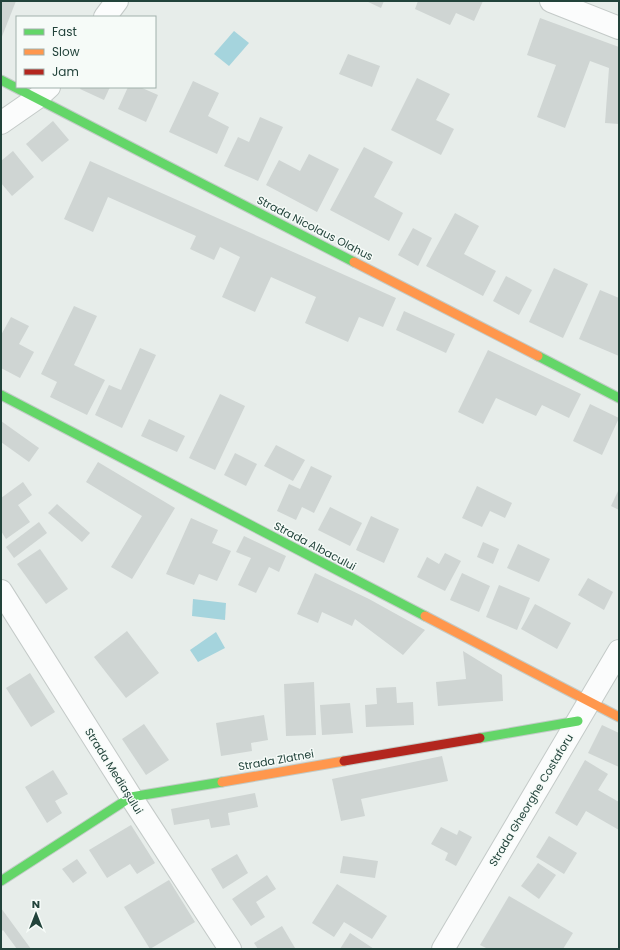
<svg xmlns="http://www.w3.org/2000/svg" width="620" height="950" viewBox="0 0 620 950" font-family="Poppins,sans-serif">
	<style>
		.water { fill: #a5d4dd }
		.building { fill: #cfd5d3 }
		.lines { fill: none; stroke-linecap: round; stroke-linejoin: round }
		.street-casing { stroke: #c4cac8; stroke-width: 24 }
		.fast-casing { stroke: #c2cbc7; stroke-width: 11 }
		.slow-casing { stroke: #c2cbc7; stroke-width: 11 }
		.jam-casing { stroke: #c2cbc7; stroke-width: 11 }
		.street { stroke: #fbfcfc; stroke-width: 22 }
		.fast { stroke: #63d668; stroke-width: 9 }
		.slow { stroke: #ff974d; stroke-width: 9 }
		.jam { stroke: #b3261e; stroke-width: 9 }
		.labels { text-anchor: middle; stroke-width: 3; stroke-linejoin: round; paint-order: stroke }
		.street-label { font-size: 11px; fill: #22433b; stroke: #f6fbf8 }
	</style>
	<rect width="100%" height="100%" fill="#e7edea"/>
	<g class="water">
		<path d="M234,31L249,43L229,66L214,54Z"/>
		<path d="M193,599L226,603L225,620L192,616Z"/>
		<path d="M216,632L225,648L198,662L190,650Z"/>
	</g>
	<g class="building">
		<path d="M1,1H16L1,39Z"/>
		<path d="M366,1H384L381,8Z"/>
		<path d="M418,1H483L474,21L456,13L450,25L415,9Z"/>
		<path d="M540,18L619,47V124L605,123L609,68L590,61L565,128L537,117L556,65L527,55Z"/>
		<path d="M348,54L380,66L372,87L339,74Z"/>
		<path d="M417,78L450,94L436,120L454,129L441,155L391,130Z"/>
		<path d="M193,81L219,93L208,116L229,127L217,154L169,132Z"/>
		<path d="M81,87H110L104,100L80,89Z"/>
		<path d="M128,87H140L158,95L146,122L118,109Z"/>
		<path d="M260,117L283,127L258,181L224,166L238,137L249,142Z"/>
		<path d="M53,121L69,140L42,162L26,144Z"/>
		<path d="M364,147L393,162L374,197L403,213L389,241L330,210Z"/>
		<path d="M13,151L34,177L12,196L1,183V161Z"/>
		<path d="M309,154L339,169L317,212L266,185L279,160L300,171Z"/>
		<path d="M90,161L396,298L383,327L359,317L348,342L305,323L316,297L271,277L255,312L222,297L240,257L220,247L214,260L190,249L196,236L108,197L93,232L64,219Z"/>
		<path d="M455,213L479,226L464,254L496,271L483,296L426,266Z"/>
		<path d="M413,228L432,238L418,266L398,255Z"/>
		<path d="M554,268L588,284L563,338L529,322Z"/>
		<path d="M506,276L532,290L519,315L493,301Z"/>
		<path d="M600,290L619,298V356L579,339Z"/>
		<path d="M74,306L97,316L74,365L105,380L87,415L50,397L57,382L41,374Z"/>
		<path d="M404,311L455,334L446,353L396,330Z"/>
		<path d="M11,317L29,326L19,344L34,352L20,378L1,368V335Z"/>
		<path d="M140,348L156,355L122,428L95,415L109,385L121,390Z"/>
		<path d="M488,350L581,394L569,418L542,405L536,416L496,398L483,424L458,412Z"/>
		<path d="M220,394L245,406L215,470L189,458Z"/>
		<path d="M590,404L619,418L602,455L573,441Z"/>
		<path d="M149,419L185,436L177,452L141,436Z"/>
		<path d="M1,421L39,448L29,462L1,442Z"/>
		<path d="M276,445L305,460L293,481L264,466Z"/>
		<path d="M235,453L257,464L246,486L224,475Z"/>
		<path d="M98,462L175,508L132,579L111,567L142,516L86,482Z"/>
		<path d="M311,466L332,476L314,513L302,507L296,520L277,511L289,484L300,489Z"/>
		<path d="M23,482L32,495L18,505L30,522L6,539L1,531V498Z"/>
		<path d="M477,486L512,503L505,518L490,511L482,527L462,518Z"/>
		<path d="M619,489V510L611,506Z"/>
		<path d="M57,504L90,533L82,542L48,513Z"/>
		<path d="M330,507L362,523L350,546L318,530Z"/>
		<path d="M371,516L399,529L384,563L356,550Z"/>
		<path d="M191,518L218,530L212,543L231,551L217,581L199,574L194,585L166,574Z"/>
		<path d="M39,522L47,533L14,558L6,547Z"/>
		<path d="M244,536L286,556L279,572L269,567L256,593L238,585L251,558L236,552Z"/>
		<path d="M483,542L499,549L493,564L477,557Z"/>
		<path d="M518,544L550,559L539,582L507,568Z"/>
		<path d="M40,549L68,589L46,604L17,564Z"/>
		<path d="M445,553L461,561L445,591L417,577L427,557L439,564Z"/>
		<path d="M315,573L369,599L425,630L403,655L355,619L352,626L322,612L318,623L297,614Z"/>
		<path d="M462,573L490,586L479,612L450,600Z"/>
		<path d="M588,578L613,592L604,610L578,595Z"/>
		<path d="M499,585L530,598L517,630L486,617Z"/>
		<path d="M535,604L571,623L557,649L521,629Z"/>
		<path d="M127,631L159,673L126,698L94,657Z"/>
		<path d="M463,651L502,675L503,701L438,706L436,682L466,679Z"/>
		<path d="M30,673L55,712L31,727L6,688Z"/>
		<path d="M314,682L316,735L286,736L284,684Z"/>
		<path d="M396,687L397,703L413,702L414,725L366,727L365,705L377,704L376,688Z"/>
		<path d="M350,703L353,733L322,735L320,705Z"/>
		<path d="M264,715L268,740L251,743L252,751L221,756L216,723Z"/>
		<path d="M144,724L169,760L146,775L122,739Z"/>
		<path d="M602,725L619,733V767L588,753Z"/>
		<path d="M442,756L448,781L361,799L365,816L341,821L332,779Z"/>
		<path d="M585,760L608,774L598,790L619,802V830L586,811L577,826L555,813Z"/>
		<path d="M53,770L68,794L55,801L62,813L47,823L25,787Z"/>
		<path d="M255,793L258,807L228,813L230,825L211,828L209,819L174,825L171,809Z"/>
		<path d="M131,825L155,863L137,874L130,864L107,878L89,850Z"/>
		<path d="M441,827L457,835L459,830L472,837L456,866L445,860L448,853L431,844Z"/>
		<path d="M549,836L577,853L564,874L536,857Z"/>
		<path d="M237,854L248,873L223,889L211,869Z"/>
		<path d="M343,856L378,861L375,878L340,873Z"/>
		<path d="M77,859L87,873L73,883L62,869Z"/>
		<path d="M538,863L556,875L539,899L521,886Z"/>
		<path d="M267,875L276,889L256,902L265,917L251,926L232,899Z"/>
		<path d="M169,880L195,922L150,949L124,907Z"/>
		<path d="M337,884L387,916L372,939L344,922L334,937L312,923Z"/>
		<path d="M509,896L573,933L563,949H488L480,945Z"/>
		<path d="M1,908L31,949H17L3,930L1,932Z"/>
		<path d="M282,926L295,948L258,949L254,943Z"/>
		<path d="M350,933L374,949H340Z"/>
	</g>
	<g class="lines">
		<defs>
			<g id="street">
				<path d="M551,1L619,28"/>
				<path d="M105,17L117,1"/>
				<path d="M1,123L37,98L49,87"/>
				<path d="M1,591L131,797L230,949"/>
				<path d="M443,949L619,651"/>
			</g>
			<g id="fast">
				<path d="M1,80L354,262"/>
				<path d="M538,356L619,398"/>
				<path d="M1,395L425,616"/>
				<path d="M480,738L578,721"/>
				<path d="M1,881L131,797L222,782"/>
			</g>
			<g id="slow">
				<path d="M354,262L538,356"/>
				<path d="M425,616L619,717"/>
				<path d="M222,782L344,761"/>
			</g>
			<path id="jam" d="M344,761L480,738"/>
		</defs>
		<use href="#street" class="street-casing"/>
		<use href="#fast" class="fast-casing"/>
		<use href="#slow" class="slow-casing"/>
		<use href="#jam" class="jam-casing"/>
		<use href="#street" class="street"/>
		<use href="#fast" class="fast"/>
		<use href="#slow" class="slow"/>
		<use href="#jam" class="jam"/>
	</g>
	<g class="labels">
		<g class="street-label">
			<text transform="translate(315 228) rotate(27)" y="4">Strada Nicolaus Olahus</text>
			<text transform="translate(315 546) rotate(28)" y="4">Strada Albacului</text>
			<text transform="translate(276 760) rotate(-10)" y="4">Strada Zlatnei</text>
			<text transform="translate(114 771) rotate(58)" y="4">Strada Mediașului</text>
			<text transform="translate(531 800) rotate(-59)" y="4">Strada Gheorghe Costaforu</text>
		</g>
	</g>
	<rect width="620" height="950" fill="none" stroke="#22433b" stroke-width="4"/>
	<rect x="16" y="16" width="140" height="72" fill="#f6fbf8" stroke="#a1b1ac"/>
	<rect x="24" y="29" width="20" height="6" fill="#63d668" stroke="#a1b1ac"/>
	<text x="52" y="36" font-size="12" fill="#22433b">Fast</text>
	<rect x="24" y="49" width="20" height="6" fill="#ff974d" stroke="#a1b1ac"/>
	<text x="52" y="56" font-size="12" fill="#22433b">Slow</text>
	<rect x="24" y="69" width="20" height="6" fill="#b3261e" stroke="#a1b1ac"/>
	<text x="52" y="76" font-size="12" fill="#22433b">Jam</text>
	<g transform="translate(36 914)" stroke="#f6fbf8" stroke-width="3" paint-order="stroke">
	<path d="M0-3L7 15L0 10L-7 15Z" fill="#22433b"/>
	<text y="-6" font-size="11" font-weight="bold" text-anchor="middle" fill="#22433b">N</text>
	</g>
</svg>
